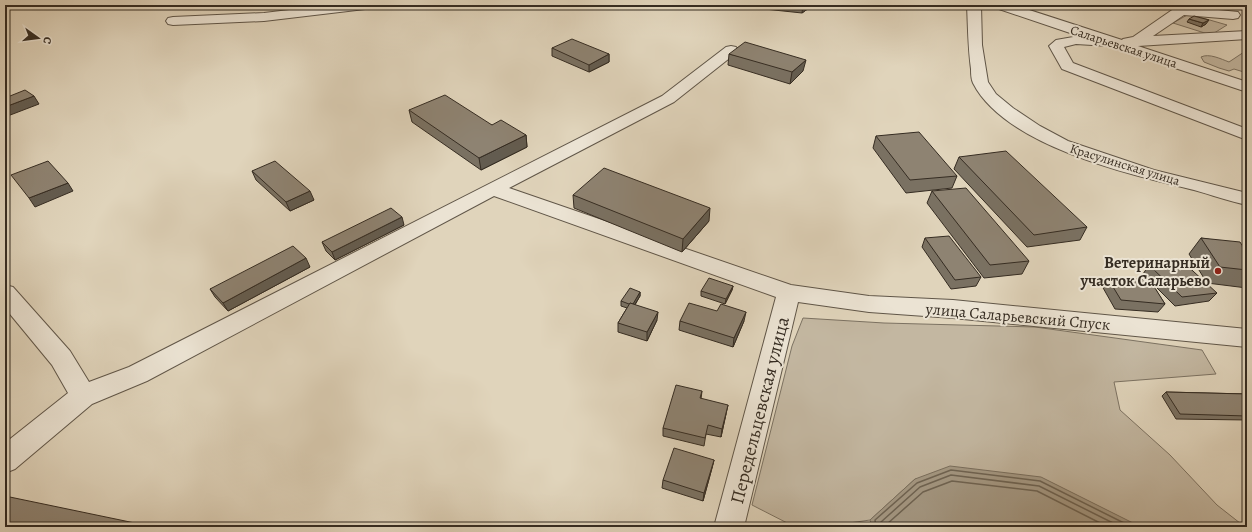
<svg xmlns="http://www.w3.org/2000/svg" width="1252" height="532" viewBox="0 0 1252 532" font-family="Alegreya,serif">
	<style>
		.green { fill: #c3b7a1; stroke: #7c7262 }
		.water { fill: #a69b87; stroke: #796f5f }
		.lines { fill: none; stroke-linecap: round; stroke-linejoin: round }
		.shore { stroke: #6e6454; stroke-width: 1.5 }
		.minor-casing { stroke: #605648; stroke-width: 2 }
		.minor { fill: #ebe3d3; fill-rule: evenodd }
		.wall { fill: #7a7162; stroke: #352c22 }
		.shaded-wall { fill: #635c50; stroke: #352c22 }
		.building { fill: #8e8372; stroke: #352c22 }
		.poi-dot { fill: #8f2418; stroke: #ebe3d3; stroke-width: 1.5 }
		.labels { text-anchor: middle; stroke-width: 4; stroke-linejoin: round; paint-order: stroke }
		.far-street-label { font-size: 13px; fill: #352c22; stroke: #ebe3d3 }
		.poi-label { font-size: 16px; font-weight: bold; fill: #352c22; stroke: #ebe3d3; text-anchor: end }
		.street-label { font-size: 16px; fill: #352c22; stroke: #ebe3d3 }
		.near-street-label { font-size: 19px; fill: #352c22; stroke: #ebe3d3 }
	</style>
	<rect width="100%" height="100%" fill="#e0d4bb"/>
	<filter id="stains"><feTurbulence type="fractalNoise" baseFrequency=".005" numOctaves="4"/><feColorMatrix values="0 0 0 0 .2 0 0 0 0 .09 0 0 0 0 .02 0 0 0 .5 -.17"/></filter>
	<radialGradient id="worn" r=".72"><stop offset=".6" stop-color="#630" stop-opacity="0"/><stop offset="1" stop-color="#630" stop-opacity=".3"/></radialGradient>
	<g class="green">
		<path d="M1189,14L1227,25L1211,35L1173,23Z"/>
		<path d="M1247,50V58L1242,61L1247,63V73L1234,69L1229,71L1219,68L1204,62L1201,57C1209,53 1221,59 1229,62Z"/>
		<path d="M803,318L884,323L1035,327L1202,350L1216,374L1114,382L1120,410L1170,455L1217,505L1245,527H1141L915,479L870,520L822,527H795L752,505L792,346Z"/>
	</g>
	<path class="water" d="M950,466L1041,477L1141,527H872L870,520L915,479Z"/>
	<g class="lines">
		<g class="shore">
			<path d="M876,527L875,520L917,483L951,470L1040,481L1132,527"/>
			<path d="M881,527V522L920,487L951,475L1039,486L1121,527"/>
			<path d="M887,527V524L923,492L952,481L1037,491L1108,527"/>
		</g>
		<defs>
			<g id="minor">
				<path d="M331,5H372L370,8L365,9L264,21L173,25L168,24L166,21L168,18L173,17L264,13Z"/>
				<path d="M967,5H981L982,45L988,82L996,94L1013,108L1040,126L1068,141L1154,170L1247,193V205C1229,201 1212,195 1194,190C1131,175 1005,146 973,83C971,79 971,73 971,69C968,47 968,26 967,5Z"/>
				<path d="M994,5H1014L1122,40L1123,39L1133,37L1175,8L1185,5H1203L1199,8L1238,12L1240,15L1238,18L1233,19L1184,15L1153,36L1247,31V39L1138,46L1247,82V92L1109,46L1076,44L1064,47L1073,63L1247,129V140L1062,69L1049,46L1056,40L1079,36L996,8Z"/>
				<path d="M731,46L736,47L738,50L736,53L674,102L509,188L791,285L869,296L953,300L1247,329V347L953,318L869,312L798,302L744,527H714L776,297L494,196L147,381L92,404L15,469L5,473V443L68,393L52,365L5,308V285L13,287L70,351L89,382L129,367L662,96L726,47Z"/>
			</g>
		</defs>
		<use href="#minor" class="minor-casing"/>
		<use href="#minor" class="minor"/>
	</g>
	<g class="wall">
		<path d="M727,5H813L802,13Z"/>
		<path d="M1189,19L1206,24L1201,27L1187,22Z"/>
		<path d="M552,48L609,54V62L589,72L552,56Z"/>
		<path d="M729,54L803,71L790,84L728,65Z"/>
		<path d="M409,110L492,125L526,135L527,147L481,170L412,122Z"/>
		<path d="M876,136L957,176L952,188L906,193L873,148Z"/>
		<path d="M959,157L1087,227L1080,240L1027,247L954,169Z"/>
		<path d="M252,171L314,200L290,211L256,180Z"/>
		<path d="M932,191L1029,261L1022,274L984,278L927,203Z"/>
		<path d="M573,195L709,221L682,252L574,208Z"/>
		<path d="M404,225L335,260L326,251L322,242Z"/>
		<path d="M925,238L981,277L976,286L951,289L922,247Z"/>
		<path d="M1201,238L1247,246V288L1207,283L1189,254Z"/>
		<path d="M1149,265L1217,293L1209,301L1175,306L1150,281L1165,304L1158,312L1115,309L1102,286L1107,277L1149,280L1143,274Z"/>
		<path d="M310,267L228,311L215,297L210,289Z"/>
		<path d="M733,286L732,290L725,304L701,296V291Z"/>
		<path d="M640,292V296L635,305L657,320L647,341L618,332V323L627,308L621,306V301Z"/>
		<path d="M680,321H744L733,347L679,330Z"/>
		<path d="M702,391L701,399L726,414L721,437L706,434L704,446L663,436V428Z"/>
		<path d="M1166,392L1247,394V420L1176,419L1162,396Z"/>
		<path d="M714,460L712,468L703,501L662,488L663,480Z"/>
	</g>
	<g class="shaded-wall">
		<path d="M803,5H813L802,13Z"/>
		<path d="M1209,20L1206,24L1201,27L1203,23Z"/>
		<path d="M609,54V62L589,72V65Z"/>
		<path d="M806,60L803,71L790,84L792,72Z"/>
		<path d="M34,96L39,104L5,117V107Z"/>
		<path d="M526,135L527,147L481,170L479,158Z"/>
		<path d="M68,183L73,191L35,207L29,198Z"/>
		<path d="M310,191L314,200L290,211L286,202Z"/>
		<path d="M710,208L709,221L682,252L683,239Z"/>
		<path d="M402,217L404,225L335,260L332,252Z"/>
		<path d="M306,258L310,267L228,311L223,303Z"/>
		<path d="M733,286L732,290L725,304L726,299Z"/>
		<path d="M640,292V296L632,309V305Z"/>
		<path d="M658,312L657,320L647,341V332Z"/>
		<path d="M746,312L744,321L733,347L734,338Z"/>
		<path d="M728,405L726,414L721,437L722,429Z"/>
		<path d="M714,460L712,468L703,501L704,493Z"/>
	</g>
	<g class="building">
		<path d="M1194,16L1209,20L1203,23L1189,19Z"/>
		<path d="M572,39L609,54L589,65L552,48Z"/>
		<path d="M745,42L806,60L792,72L729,54Z"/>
		<path d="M25,90L34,96L5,107V98Z"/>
		<path d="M445,95L492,125L501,120L526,135L479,158L409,110Z"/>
		<path d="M919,132L957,176L910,180L876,136Z"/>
		<path d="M1006,151L1087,227L1034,235L959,157Z"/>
		<path d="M48,161L68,183L29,198L11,175Z"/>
		<path d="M275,161L310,191L286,202L252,171Z"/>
		<path d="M604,168L710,208L683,239L573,195Z"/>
		<path d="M966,188L1029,261L990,265L932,191Z"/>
		<path d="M391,208L402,217L332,252L322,242Z"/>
		<path d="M949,236L981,277L955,280L925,238Z"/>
		<path d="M1201,238L1240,242L1247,253V270L1220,267Z"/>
		<path d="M293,246L306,258L223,303L210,289Z"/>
		<path d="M1242,246H1247V253Z"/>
		<path d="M1182,261L1217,293L1182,297L1149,265Z"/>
		<path d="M1107,277L1150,280L1165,304L1121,300Z"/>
		<path d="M709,278L733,286L726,299L701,291Z"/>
		<path d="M630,288L640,292L633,304L630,303L629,304L621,301Z"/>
		<path d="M630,303L658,312L647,332L618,323Z"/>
		<path d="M689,303L717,311L721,304L746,312L734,338L680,321Z"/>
		<path d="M676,385L702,391L700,398L728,405L722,429L708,425L705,438L663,428Z"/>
		<path d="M1166,392L1247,394V416L1180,414Z"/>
		<path d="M674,448L714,460L704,493L663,480Z"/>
		<path d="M5,496L154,527H5Z"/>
	</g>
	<circle class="poi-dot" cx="1218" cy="271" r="4"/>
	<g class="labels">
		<g class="far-street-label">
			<text transform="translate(1124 46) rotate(18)" y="5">Саларьевская улица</text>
			<text transform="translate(1125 164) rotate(17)" y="5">Красулинская улица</text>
		</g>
		<g class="poi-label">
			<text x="1210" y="268">Ветеринарный<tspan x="1210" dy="18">участок Саларьево</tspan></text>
		</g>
		<g class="street-label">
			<text transform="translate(1018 316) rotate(5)" y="6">улица Саларьевский Спуск</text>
		</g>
		<g class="near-street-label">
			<text transform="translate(759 410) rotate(-76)" y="7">Передельцевская улица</text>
		</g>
	</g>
	<rect width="1252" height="532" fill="none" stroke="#e0d4bb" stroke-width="20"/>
	<rect x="6" y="6" width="1240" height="520" fill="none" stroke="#352c22" stroke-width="2"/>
	<rect x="10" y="10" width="1232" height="512" fill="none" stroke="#352c22"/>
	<g transform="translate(38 38) rotate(104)" stroke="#ebe3d3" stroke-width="3" paint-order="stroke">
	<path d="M0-3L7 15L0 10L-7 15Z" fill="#352c22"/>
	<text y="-6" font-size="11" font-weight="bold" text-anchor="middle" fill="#352c22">С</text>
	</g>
	<rect width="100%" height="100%" filter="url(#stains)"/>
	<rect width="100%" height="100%" fill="url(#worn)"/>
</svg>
